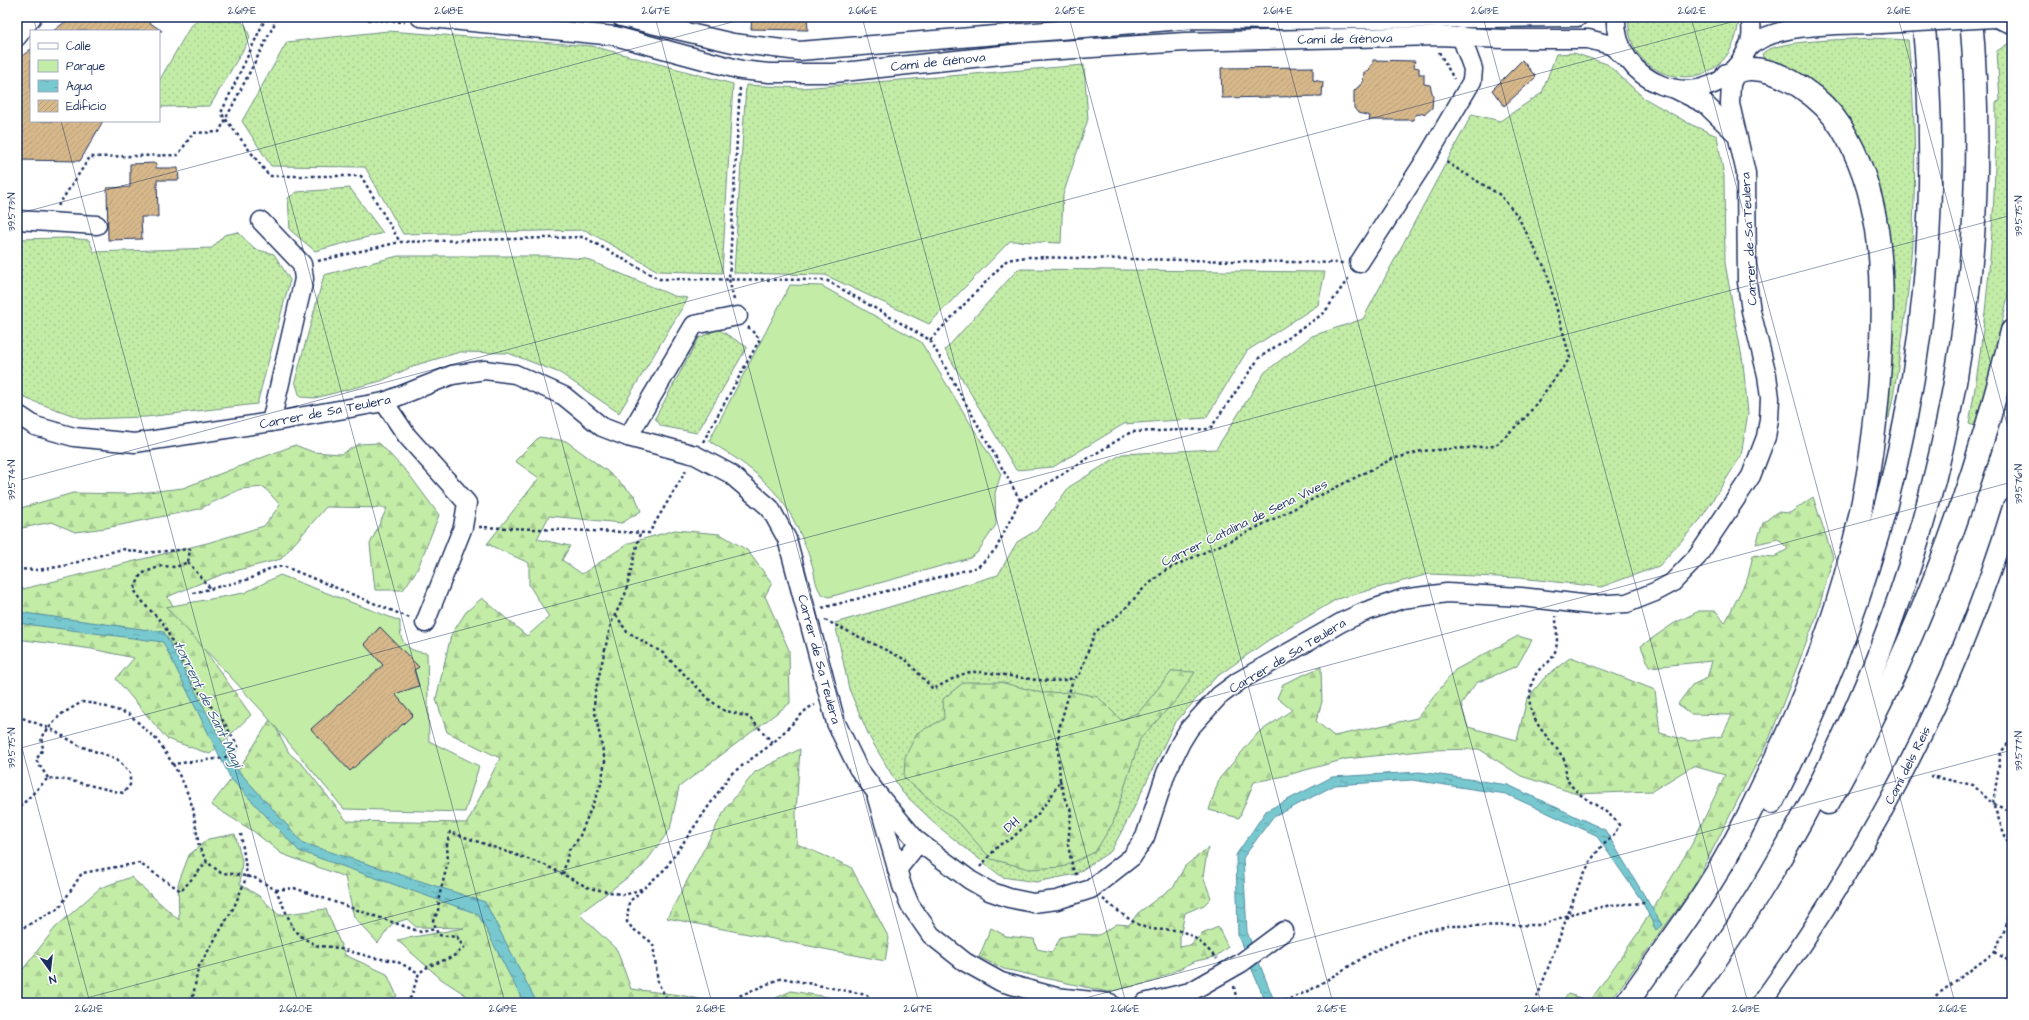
<svg xmlns="http://www.w3.org/2000/svg" width="2029" height="1020" viewBox="0 0 2029 1020" font-family="'Architects Daughter',sans-serif">
	<style>
		.green { fill: url(#green-dots); stroke: #6f8e82 }
		.forest { fill: url(#forest-firs); stroke: #6f8e82 }
		.pitch { fill: #c3eca7; stroke: #6f8e82 }
		.water { fill: url(#water-ripples); stroke: #538ba2 }
		.building { fill: url(#building-hatch); stroke: #1b2f5e }
		.lines { fill: none; stroke-linecap: round; stroke-linejoin: round }
		.minor-casing { stroke: #1b2f5e; stroke-width: 21 }
		.highway-casing { stroke: #1b2f5e; stroke-width: 25 }
		.path { stroke: #1b2f5e; stroke-width: 2.5; stroke-dasharray: 3 3; stroke-linecap: butt }
		.minor { stroke: #fff; stroke-width: 18 }
		.highway { stroke: #fff; stroke-width: 22 }
		.minor-bridge-casing { stroke: #1b2f5e; stroke-width: 21; stroke-linecap: butt }
		.minor-bridge { stroke: #fff; stroke-width: 18 }
		.ticks { fill: none; stroke: #1b2f5e; stroke-width: 1; stroke-opacity: 0.45 }
		.labels { text-anchor: middle; stroke-width: 3; stroke-linejoin: round; paint-order: stroke }
		.street-label { font-size: 13px; fill: #1b2f5e; stroke: #fff }
		.water-label { font-size: 14px; font-style: italic; fill: #375d80; stroke: #fff }
		.neatline { fill: none; stroke: #1b2f5e; stroke-width: 1.5 }
		.ticks-label { font-size: 10px; text-anchor: middle; fill: #1b2f5e }
	</style>
	<defs>
		<pattern id="green-dots" width="8" height="8" patternUnits="userSpaceOnUse"><rect width="8" height="8" fill="#c3eca7"/><path d="M2 2h.1M6 6h.1" fill="none" stroke="#a7cb92" stroke-width="1.8" stroke-linecap="round"/></pattern>
		<pattern id="forest-firs" width="22" height="20" patternUnits="userSpaceOnUse"><rect width="22" height="20" fill="#c3eca7"/><path d="M5 1l3.5 6h-7zM16 11l3.5 6h-7z" fill="#a7cb92"/></pattern>
		<pattern id="water-ripples" width="26" height="14" patternUnits="userSpaceOnUse"><rect width="26" height="14" fill="#78c9cf"/><path d="M2 4q2-2 4 0t4 0M15 11q2-2 4 0t4 0" fill="none" stroke="#62a4ab"/></pattern>
		<pattern id="building-hatch" width="6" height="6" patternUnits="userSpaceOnUse"><rect width="6" height="6" fill="#d7b88b"/><path d="M-1 1l2-2M0 6l6-6M5 7l2-2" fill="none" stroke="#b89e7a"/></pattern>
	</defs>
	<rect width="100%" height="100%" fill="#fff"/>
	<filter id="ink" filterUnits="userSpaceOnUse"><feTurbulence type="fractalNoise" baseFrequency=".025" numOctaves="2"/><feDisplacementMap in="SourceGraphic" scale="8" xChannelSelector="R" yChannelSelector="G"/><feConvolveMatrix kernelMatrix="1 2 1 2 8 2 1 2 1" color-interpolation-filters="sRGB"/></filter>
	<g filter="url(#ink)">
		<g class="green">
			<path d="M1629,17H1739C1734,106 1622,87 1629,17Z"/>
			<path d="M199,19L242,22L246,26L250,38L210,106L159,107V81L190,27Z"/>
			<path d="M388,31L592,46L733,84L722,273L658,271L585,230L403,234L365,167L271,166L242,121L287,42Z"/>
			<path d="M1872,38L1908,40C1922,167 1913,294 1889,418L1885,417L1890,332L1841,109C1816,82 1798,73 1764,59L1762,54C1775,39 1850,40 1872,38Z"/>
			<path d="M2012,41V279L1993,361L1975,426L1969,424C1988,317 1996,210 1996,102L2000,101L1997,51Z"/>
			<path d="M1574,53L1607,64L1644,98L1690,124L1717,136L1724,176L1725,263L1743,363L1748,413L1741,456L1700,520L1659,566L1601,587L1520,578L1429,574L1337,599L1267,641L1215,678L1174,724L1132,812L1111,851L1076,874L1036,882L1002,877L940,828L902,792L870,738L849,689L835,623L998,575L1017,542L1037,530L1069,487L1122,454L1216,449L1265,372L1312,336L1363,319L1472,114L1500,121L1542,93L1556,54Z"/>
			<path d="M1084,65L1088,119L1063,195L1061,243L1010,241L929,324L825,275L734,273L746,85L802,88Z"/>
			<path d="M350,188L383,233L315,251L290,230L288,198L297,192Z"/>
			<path d="M238,232L254,249L274,254L290,280L257,404L146,417L83,419L27,399L17,389V239L67,238L89,240L94,252L212,248L224,235Z"/>
			<path d="M398,256H548L586,259L674,296L688,298L619,413L560,373L508,353L460,352L416,365L381,381L315,398L300,397L295,381L324,275Z"/>
			<path d="M1018,269L1325,272L1318,305L1247,351L1206,418L1124,424L1053,467L1016,470L945,350Z"/>
			<path d="M718,329L747,347L697,433L661,426L655,418L699,338Z"/>
		</g>
		<g class="forest">
			<path d="M539,437L566,441L607,471L635,496L641,511L622,523L549,516L537,539L570,546L562,560L582,574L629,543L675,530L720,534L747,550L772,583L765,596L789,650L790,703L679,787L670,829L643,866L579,914L617,950L631,989L680,995L718,1003H478L441,979L397,940L464,928L416,927L407,919L392,924L378,943L354,917L345,877L282,854L253,831L211,805L240,768L271,718L289,753L304,766L347,821L467,823L500,758L447,732L436,699L451,635L466,612L482,598L527,636L549,617L529,585V563L487,544L539,478L515,461Z"/>
			<path d="M379,443L408,473L439,515L417,570L403,590H375L370,544L387,508L326,507L281,559L223,574L167,597L251,715L210,754L167,739L116,679L134,658L92,649L17,639V589H23L207,543L264,526L280,505L264,487L241,489L199,509L106,528L75,532L52,522L17,529V509L73,493L130,494L183,488L295,445L313,452L341,454L359,444Z"/>
			<path d="M1813,497L1833,557L1817,615L1770,737L1693,888L1609,1003H1561L1568,994L1590,1001L1638,933L1692,844L1725,775L1693,766L1652,791L1577,794L1521,776L1479,749L1430,750L1346,759L1280,777L1254,782L1239,818L1209,810L1219,779L1258,733L1292,710L1277,698L1283,684L1321,667L1322,702L1316,721L1334,736L1417,718L1455,670L1518,636L1532,640L1517,666L1476,683L1461,704L1468,727L1517,740L1527,699L1545,677L1571,657L1655,690L1660,733L1690,741L1722,736L1732,715L1690,714L1678,704L1692,685L1707,678L1712,661L1649,667L1641,646L1673,624L1699,611H1716L1725,623L1748,577L1753,555L1774,557L1788,549L1778,539L1756,544L1763,523L1777,512L1790,513Z"/>
			<path d="M1172,671L1195,672L1177,699L1140,739L1113,823L1095,852L1063,867L1029,869L991,859L960,824L904,778L905,757L917,733L944,719L943,699L964,682H1000L1042,693L1074,692L1098,697L1121,720L1139,712Z"/>
			<path d="M800,749L796,813L797,844L851,867L889,938L885,961L667,918L726,808L755,772Z"/>
			<path d="M235,834L242,861L240,884L259,896L279,915L326,909L345,955L387,974L397,996L380,1003H32L17,997V977L55,928L100,888L131,877L179,920L178,884L189,855L208,839Z"/>
			<path d="M1208,848L1203,876L1211,898L1204,905L1185,913L1180,937V947L1190,945L1202,934L1218,927L1228,947L1215,957L1196,961L1152,982L1108,992L1004,969L979,957L991,928L1006,936L1034,939L1037,949L1052,952L1061,937L1079,934L1099,935L1117,924L1129,925L1138,913L1174,886L1185,866Z"/>
			<path d="M791,991L857,1002L858,1003H765Z"/>
		</g>
		<g class="pitch">
			<path d="M790,285L822,286L921,342L1001,474L995,493L996,525L977,553L970,558L829,597C827,596 823,595 821,593C814,584 815,571 811,561C806,547 800,532 793,519C775,484 742,461 709,441Z"/>
			<path d="M280,575L400,621C399,643 406,651 427,653L429,741L479,766L465,812L344,809L263,712L166,607L244,593Z"/>
		</g>
		<g class="water">
			<path d="M17,612L164,632L236,768L303,843L485,902L537,1003H524L478,914L299,851L231,779L163,642L17,623Z"/>
			<path d="M1420,772L1508,785L1605,830L1662,925L1656,930L1642,901L1596,835L1506,794L1412,780L1335,785L1272,818L1243,858L1247,932L1275,1003H1266L1238,936L1236,855L1266,811L1332,777Z"/>
		</g>
		<g class="building">
			<path d="M752,17H807L808,30L751,29Z"/>
			<path d="M143,18L162,31H53L69,19Z"/>
			<path d="M31,49V121H103L80,161L17,160V60Z"/>
			<path d="M1373,60L1415,61L1414,67L1419,68V74H1424V84L1430,85L1433,96L1432,108L1426,113L1415,115L1414,120H1369L1370,116L1358,113L1354,108V91L1363,82L1364,72L1369,71L1370,66L1373,64Z"/>
			<path d="M1522,60L1536,77L1504,106L1492,90Z"/>
			<path d="M1313,67V80L1323,82L1322,96L1222,98L1221,68Z"/>
			<path d="M156,163V168H178L179,180H157L158,217H141L142,239L108,240L107,188L130,187V164Z"/>
			<path d="M380,627L419,667L414,670L419,686L395,694L413,715L350,771L311,729L383,665L364,644Z"/>
		</g>
		<g class="lines">
			<defs>
				<g id="minor">
					<path d="M420,17L615,36L741,70L769,73H834L1030,52L1185,42L1439,36L1503,39H1588L1611,45L1627,59"/>
					<path d="M621,17L733,43L799,51L1195,19L1276,20L1578,17"/>
					<path d="M1616,17C1613,83 1699,117 1739,63C1744,56 1750,47 1751,38C1752,32 1751,24 1751,17"/>
					<path d="M1995,18L2012,24"/>
					<path d="M17,37L32,17"/>
					<path d="M1747,49C1772,22 1845,25 1881,24"/>
					<path d="M1677,90L1705,104L1735,133"/>
					<path d="M17,220L97,225"/>
					<path d="M261,221L302,264L304,279L271,422"/>
					<path d="M1359,263L1423,164L1472,81L1473,69L1461,36"/>
					<path d="M384,402L407,436L467,503L463,527L425,623"/>
					<path d="M17,414L35,426L74,437L135,443L271,422L384,402L452,375L485,370L515,374L564,396L602,427L628,437L695,455L729,473L770,508L787,539L836,723L858,768L875,791L916,840L970,880L989,891L1009,898L1033,903L1057,900L1091,889L1132,857L1145,837L1166,773L1181,742L1189,729L1219,696L1239,681L1342,622L1364,612L1402,599L1447,593L1521,597L1591,605L1627,603L1655,592L1672,583L1697,557L1751,476L1766,437L1769,419L1770,398L1767,375L1751,311L1747,282L1746,173L1730,104L1731,84L1742,59"/>
					<path d="M628,437L694,325L738,316"/>
					<path d="M877,798L902,886L910,905L931,935L965,962L1001,982L1056,997L1110,1003"/>
					<path d="M897,870L919,842"/>
					<path d="M1144,1003L1190,992L1241,963L1284,931"/>
					<path d="M1761,1003C1870,852 1958,686 2012,507"/>
				</g>
				<g id="highway">
					<path d="M1772,802C1898,551 1951,298 1923,17"/>
					<path d="M1828,803C1911,656 1973,495 2012,331"/>
					<path d="M1627,1003C1656,960 1689,919 1716,874C1737,840 1754,804 1771,768C1839,628 1875,499 1881,342C1884,268 1881,191 1841,127C1824,100 1782,67 1748,69C1741,70 1734,73 1727,75"/>
					<path d="M1685,1003C1896,717 2002,373 1971,17"/>
				</g>
			</defs>
			<use href="#minor" class="minor-casing"/>
			<use href="#highway" class="highway-casing"/>
			<g class="path">
				<path d="M266,17L221,113L269,176H361L400,242"/>
				<path d="M326,17L405,22"/>
				<path d="M1439,52L1454,79"/>
				<path d="M58,206L90,157L178,155L193,133L219,132L278,17"/>
				<path d="M318,261L400,242L584,237L659,279L826,280L930,340L1020,500"/>
				<path d="M734,300L729,279L740,86"/>
				<path d="M930,340L1007,260L1026,257L1343,263"/>
				<path d="M703,442L760,339L748,327"/>
				<path d="M1020,500L1131,432L1210,429L1259,358L1324,313L1350,276"/>
				<path d="M479,527L649,533L687,469"/>
				<path d="M188,562L210,588"/>
				<path d="M17,569L38,570L64,566L122,549L144,553L190,549L188,562L176,567L161,566L141,574L134,590L146,606L163,623L190,678L202,696L222,719L239,748L224,758L173,764L157,740L129,714L97,704L82,702L60,715L49,728L80,746L117,759L130,773V785L123,793L67,780L48,778L17,810"/>
				<path d="M193,593L250,579L269,569L283,566L410,618"/>
				<path d="M822,608L978,567L996,549L1020,500"/>
				<path d="M616,615L627,632L663,653L711,701L723,710L749,717L773,743"/>
				<path d="M825,620L906,660L933,689C942,685 963,672 972,672C1005,671 1048,689 1079,676L1095,632L1121,613L1144,588L1166,570L1238,537L1392,459L1422,451L1495,446L1527,416L1570,358L1546,270L1517,215L1500,195L1446,162"/>
				<path d="M17,716L49,728L41,737L43,749L36,760L48,778"/>
				<path d="M2012,739L2001,752L1993,804L2012,854"/>
				<path d="M173,764L184,784L193,808L199,847L207,862L221,873L235,874L255,878L276,890L293,928L303,938L318,946L333,947L375,958L396,961L419,973"/>
				<path d="M1930,776L1973,785L1993,804L2012,812"/>
				<path d="M1060,780L1065,799L1071,811L1068,845L1073,869L1078,877"/>
				<path d="M980,867L999,845L1011,839L1037,815L1052,795L1060,780L1058,748L1059,729L1073,679"/>
				<path d="M563,874L569,850L579,838L601,784L605,761L594,708L595,693L611,623L625,595L640,533"/>
				<path d="M276,890L294,888L421,932L436,929"/>
				<path d="M642,890L629,902L627,922C634,932 644,935 653,944L658,983L669,1003"/>
				<path d="M1103,899C1116,909 1129,921 1144,927C1154,931 1164,929 1174,930C1191,931 1206,947 1217,959"/>
				<path d="M17,937L21,929L60,907L82,873L139,863L181,891L207,862"/>
				<path d="M1995,952L2012,963"/>
				<path d="M1234,986L1237,1003"/>
				<path d="M192,1003L198,968L234,907L247,876L241,834"/>
				<path d="M405,1003L411,997L419,973L429,966L452,957L464,948L457,937L438,935L433,920L438,912L439,897L448,862L447,845L450,832L545,865L589,888L625,895L644,888L665,869L731,774L773,743L808,708L815,705"/>
				<path d="M730,1003L739,996L782,978L867,995L873,1003"/>
				<path d="M1266,1003L1288,1000L1312,989L1374,951L1414,934L1447,926L1541,925L1574,913L1611,905L1645,903"/>
				<path d="M1535,1003L1580,882L1591,860L1601,847L1614,835L1619,825C1607,807 1583,802 1570,784C1563,775 1568,764 1562,756C1550,738 1527,720 1530,696C1531,686 1533,675 1541,668C1544,665 1550,662 1552,658C1560,646 1556,630 1556,616"/>
				<path d="M1926,1003L1995,952L2012,911"/>
				<path d="M2011,1003L2012,1002"/>
			</g>
			<use href="#minor" class="minor"/>
			<use href="#highway" class="highway"/>
			<defs>
				<path id="minor-bridge" d="M1881,24L1995,18"/>
			</defs>
			<use href="#minor-bridge" class="minor-bridge-casing"/>
			<use href="#minor-bridge" class="minor-bridge"/>
		</g>
	</g>
	<path class="ticks" d="M33,17L37,31M241,17L505,1003M448,17L712,1003M655,17L919,1003M862,17L1126,1003M1069,17L1333,1003M1276,17L1541,1003M1483,17L1748,1003M1691,17L1955,1003M1898,17L2012,443M61,121L298,1003M17,214L751,17M17,481L1750,17M17,729L90,1003M17,749L2012,215M68,1003L2012,482M1067,1003L2012,750"/>
	<g class="labels">
		<g class="street-label">
			<text transform="translate(1345 38) rotate(-1)" y="5">Camí de Gènova</text>
			<text transform="translate(938 61) rotate(-6)" y="5">Camí de Gènova</text>
			<text transform="translate(1748 239) rotate(-93)" y="5">Carrer de Sa Teulera</text>
			<text transform="translate(325 411) rotate(-11)" y="5">Carrer de Sa Teulera</text>
			<text transform="translate(1244 522) rotate(-26)" y="5">Carrer Catalina de Sena Vives</text>
			<text transform="translate(1287 655) rotate(-31)" y="5">Carrer de Sa Teulera</text>
			<text transform="translate(820 659) rotate(75)" y="5">Carrer de Sa Teulera</text>
			<text transform="translate(1907 765) rotate(-63)" y="5">Camí dels Reis</text>
			<text transform="translate(1011 824) rotate(-40)" y="5">DH</text>
		</g>
		<g class="water-label">
			<text transform="translate(209 704) rotate(64)" y="5">torrent de Sant Magí</text>
		</g>
	</g>
	<rect width="2029" height="1020" fill="none" stroke="#fff" stroke-width="44"/>
	<rect x="30" y="30" width="130" height="92" fill="#ffffff" stroke="#a4acbf"/>
	<rect x="38" y="43" width="20" height="6" fill="#ffffff" stroke="#a4acbf"/>
	<text x="66" y="50" font-size="12" fill="#1b2f5e">Calle</text>
	<rect x="38" y="60" width="20" height="12" fill="#c3eca7" stroke="#a4acbf"/>
	<text x="66" y="70" font-size="12" fill="#1b2f5e">Parque</text>
	<rect x="38" y="80" width="20" height="12" fill="url(#water-ripples)" stroke="#a4acbf"/>
	<text x="66" y="90" font-size="12" fill="#1b2f5e">Agua</text>
	<rect x="38" y="100" width="20" height="12" fill="url(#building-hatch)" stroke="#a4acbf"/>
	<text x="66" y="110" font-size="12" fill="#1b2f5e">Edificio</text>
	<g transform="translate(50 970) rotate(165)" stroke="#ffffff" stroke-width="3" paint-order="stroke">
	<path d="M0-3L7 15L0 10L-7 15Z" fill="#1b2f5e"/>
	<text y="-6" font-size="11" font-weight="bold" text-anchor="middle" fill="#1b2f5e">N</text>
	</g>
	<rect x="22" y="22" width="1985" height="976" class="neatline"/>
	<g class="ticks-label">
		<text x="242" y="14">2.619°E</text>
		<text x="449" y="14">2.618°E</text>
		<text x="656" y="14">2.617°E</text>
		<text x="863" y="14">2.616°E</text>
		<text x="1070" y="14">2.615°E</text>
		<text x="1278" y="14">2.614°E</text>
		<text x="1485" y="14">2.613°E</text>
		<text x="1692" y="14">2.612°E</text>
		<text x="1899" y="14">2.611°E</text>
		<text transform="translate(11 212) rotate(-90)" y="4">39.573°N</text>
		<text transform="translate(2018 216) rotate(-90)" y="4">39.575°N</text>
		<text transform="translate(11 480) rotate(-90)" y="4">39.574°N</text>
		<text transform="translate(2018 484) rotate(-90)" y="4">39.576°N</text>
		<text transform="translate(11 748) rotate(-90)" y="4">39.575°N</text>
		<text transform="translate(2018 751) rotate(-90)" y="4">39.577°N</text>
		<text x="89" y="1012">2.621°E</text>
		<text x="296" y="1012">2.620°E</text>
		<text x="503" y="1012">2.619°E</text>
		<text x="711" y="1012">2.618°E</text>
		<text x="918" y="1012">2.617°E</text>
		<text x="1125" y="1012">2.616°E</text>
		<text x="1332" y="1012">2.615°E</text>
		<text x="1539" y="1012">2.614°E</text>
		<text x="1746" y="1012">2.613°E</text>
		<text x="1953" y="1012">2.612°E</text>
	</g>
</svg>
